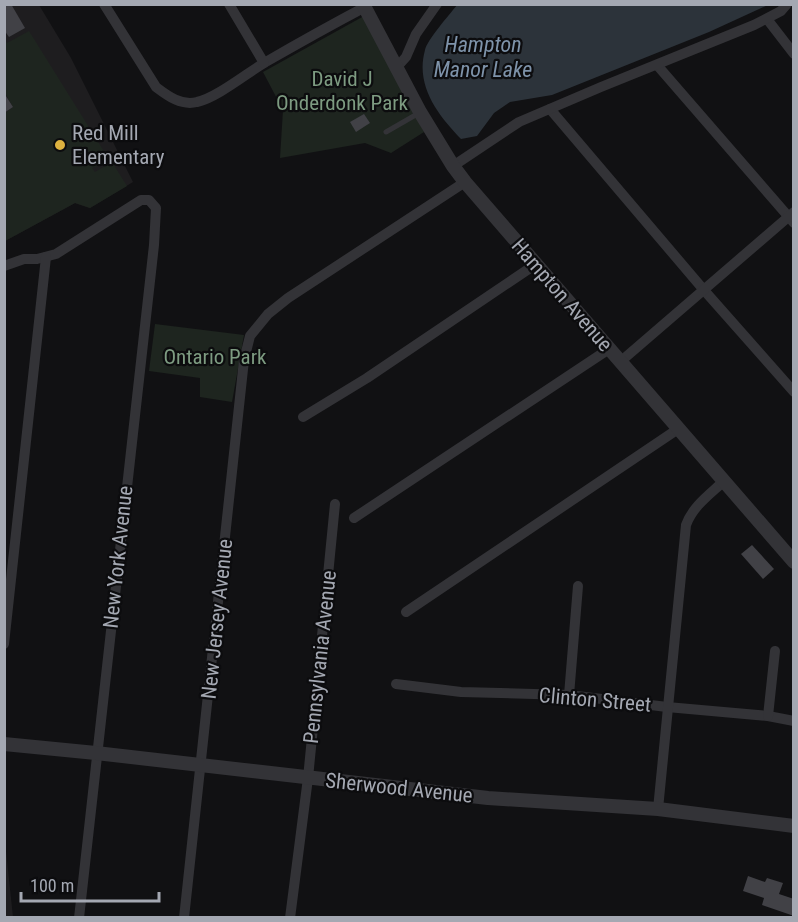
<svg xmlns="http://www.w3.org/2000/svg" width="798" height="922" viewBox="0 0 798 922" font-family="'Roboto Condensed',sans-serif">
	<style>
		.built { fill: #1e1d1f }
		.green { fill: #1e251f }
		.water { fill: #2c333a }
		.building { fill: #414146 }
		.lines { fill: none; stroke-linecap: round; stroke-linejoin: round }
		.service { stroke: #333337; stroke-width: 5 }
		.minor { stroke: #333337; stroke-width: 10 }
		.tertiary { stroke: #333337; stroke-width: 14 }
		.poi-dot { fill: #ddb23f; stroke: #0c0c0e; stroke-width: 2 }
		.labels { text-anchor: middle; stroke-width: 4.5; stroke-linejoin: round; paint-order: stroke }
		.park-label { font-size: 21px; fill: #7d9b81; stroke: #0c0c0e }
		.poi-label { font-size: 21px; fill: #a4a8b2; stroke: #0c0c0e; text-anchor: start }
		.street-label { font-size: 21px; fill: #a4a8b2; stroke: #0c0c0e }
		.water-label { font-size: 22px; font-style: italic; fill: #7e93aa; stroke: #0c0c0e }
	</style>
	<rect width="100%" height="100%" fill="#111113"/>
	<g class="built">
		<path d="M5,5H39L71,58L133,182L90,208L75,203L5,241Z"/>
		<path d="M4,845L6,851L13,917H5Z"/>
	</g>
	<g class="green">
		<path d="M364,16L424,132L391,153L365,143L280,158L283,110L263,72Z"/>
		<path d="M29,31L110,161L92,168L95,172L112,162L127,186L90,208L75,203L5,241V113L13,107L5,93V39L7,43Z"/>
		<path d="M155,324L244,335L232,402L200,397V378L149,371Z"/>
	</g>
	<path class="water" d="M457,5V4L768,5L709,32L552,95L510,102L494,113L477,136L461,139C438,115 415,86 425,50C427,40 450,14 457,5Z"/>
	<g class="building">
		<path d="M4,4H11L25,28L9,37L4,30Z"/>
		<path d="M4,93L13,107L4,113Z"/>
		<path d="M364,114L370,123L356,132L350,122Z"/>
		<path d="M752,545L774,569L763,579L741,554Z"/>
		<path d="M748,876L765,882L767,878L783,883L779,894L794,899V916L762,905L764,898L743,891Z"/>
	</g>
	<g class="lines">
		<path class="service" d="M386,132L419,113"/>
		<g class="minor">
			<path d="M104,4L156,87C168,96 181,106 197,102C216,98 246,74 264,63C297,44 331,25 365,7"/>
			<path d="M229,4L264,63"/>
			<path d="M767,19L794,54"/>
			<path d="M657,65L794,223"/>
			<path d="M397,67L406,57L416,34L437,4"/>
			<path d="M550,109L703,289L794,392"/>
			<path d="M453,166L519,122L601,87L754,25L781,11L787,4"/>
			<path d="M4,266L24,259H37L56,254L141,200H149L156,208L154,245L79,918"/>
			<path d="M620,362L794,212"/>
			<path d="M303,417L367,378L536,264"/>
			<path d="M354,518L609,349"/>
			<path d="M406,612L678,429"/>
			<path d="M4,644L46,257"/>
			<path d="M396,684L461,692L569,695L667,707L768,716L794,721"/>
			<path d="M569,695L578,586"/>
			<path d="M768,716L775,651"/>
			<path d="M658,809L686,525C693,506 709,495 724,481"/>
			<path d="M184,918L244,360L250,336L268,314L288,298L465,182"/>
			<path d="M290,918L308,778L335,504"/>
		</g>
		<g class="tertiary">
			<path d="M363,4L420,112L453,166L465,182L794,562"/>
			<path d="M4,744L96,753L488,798L658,809L794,826"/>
		</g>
	</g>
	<circle class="poi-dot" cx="60" cy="145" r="6"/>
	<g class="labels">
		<g class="park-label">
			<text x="342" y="86">David J<tspan x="342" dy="24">Onderdonk Park</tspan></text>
			<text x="215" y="364">Ontario Park</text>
		</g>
		<g class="poi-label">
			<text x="72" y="140">Red Mill<tspan x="72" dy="24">Elementary</tspan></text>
		</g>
		<g class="street-label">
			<text transform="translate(562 295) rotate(49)" y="7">Hampton Avenue</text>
			<text transform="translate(118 557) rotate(-84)" y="7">New York Avenue</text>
			<text transform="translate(217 619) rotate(-84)" y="7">New Jersey Avenue</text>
			<text transform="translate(320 657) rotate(-84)" y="7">Pennsylvania Avenue</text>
			<text transform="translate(595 700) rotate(5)" y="7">Clinton Street</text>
			<text transform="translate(399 788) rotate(6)" y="7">Sherwood Avenue</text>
		</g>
		<g class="water-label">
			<text x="483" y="52">Hampton<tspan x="483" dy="25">Manor Lake</tspan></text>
		</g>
	</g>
	<rect width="798" height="922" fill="none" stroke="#a4a8b2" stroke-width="12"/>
	<path d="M21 892v9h138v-9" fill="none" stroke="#a4a8b2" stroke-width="3"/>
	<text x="30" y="892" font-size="18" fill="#a4a8b2" stroke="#0c0c0e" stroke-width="4.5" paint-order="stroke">100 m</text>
</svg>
